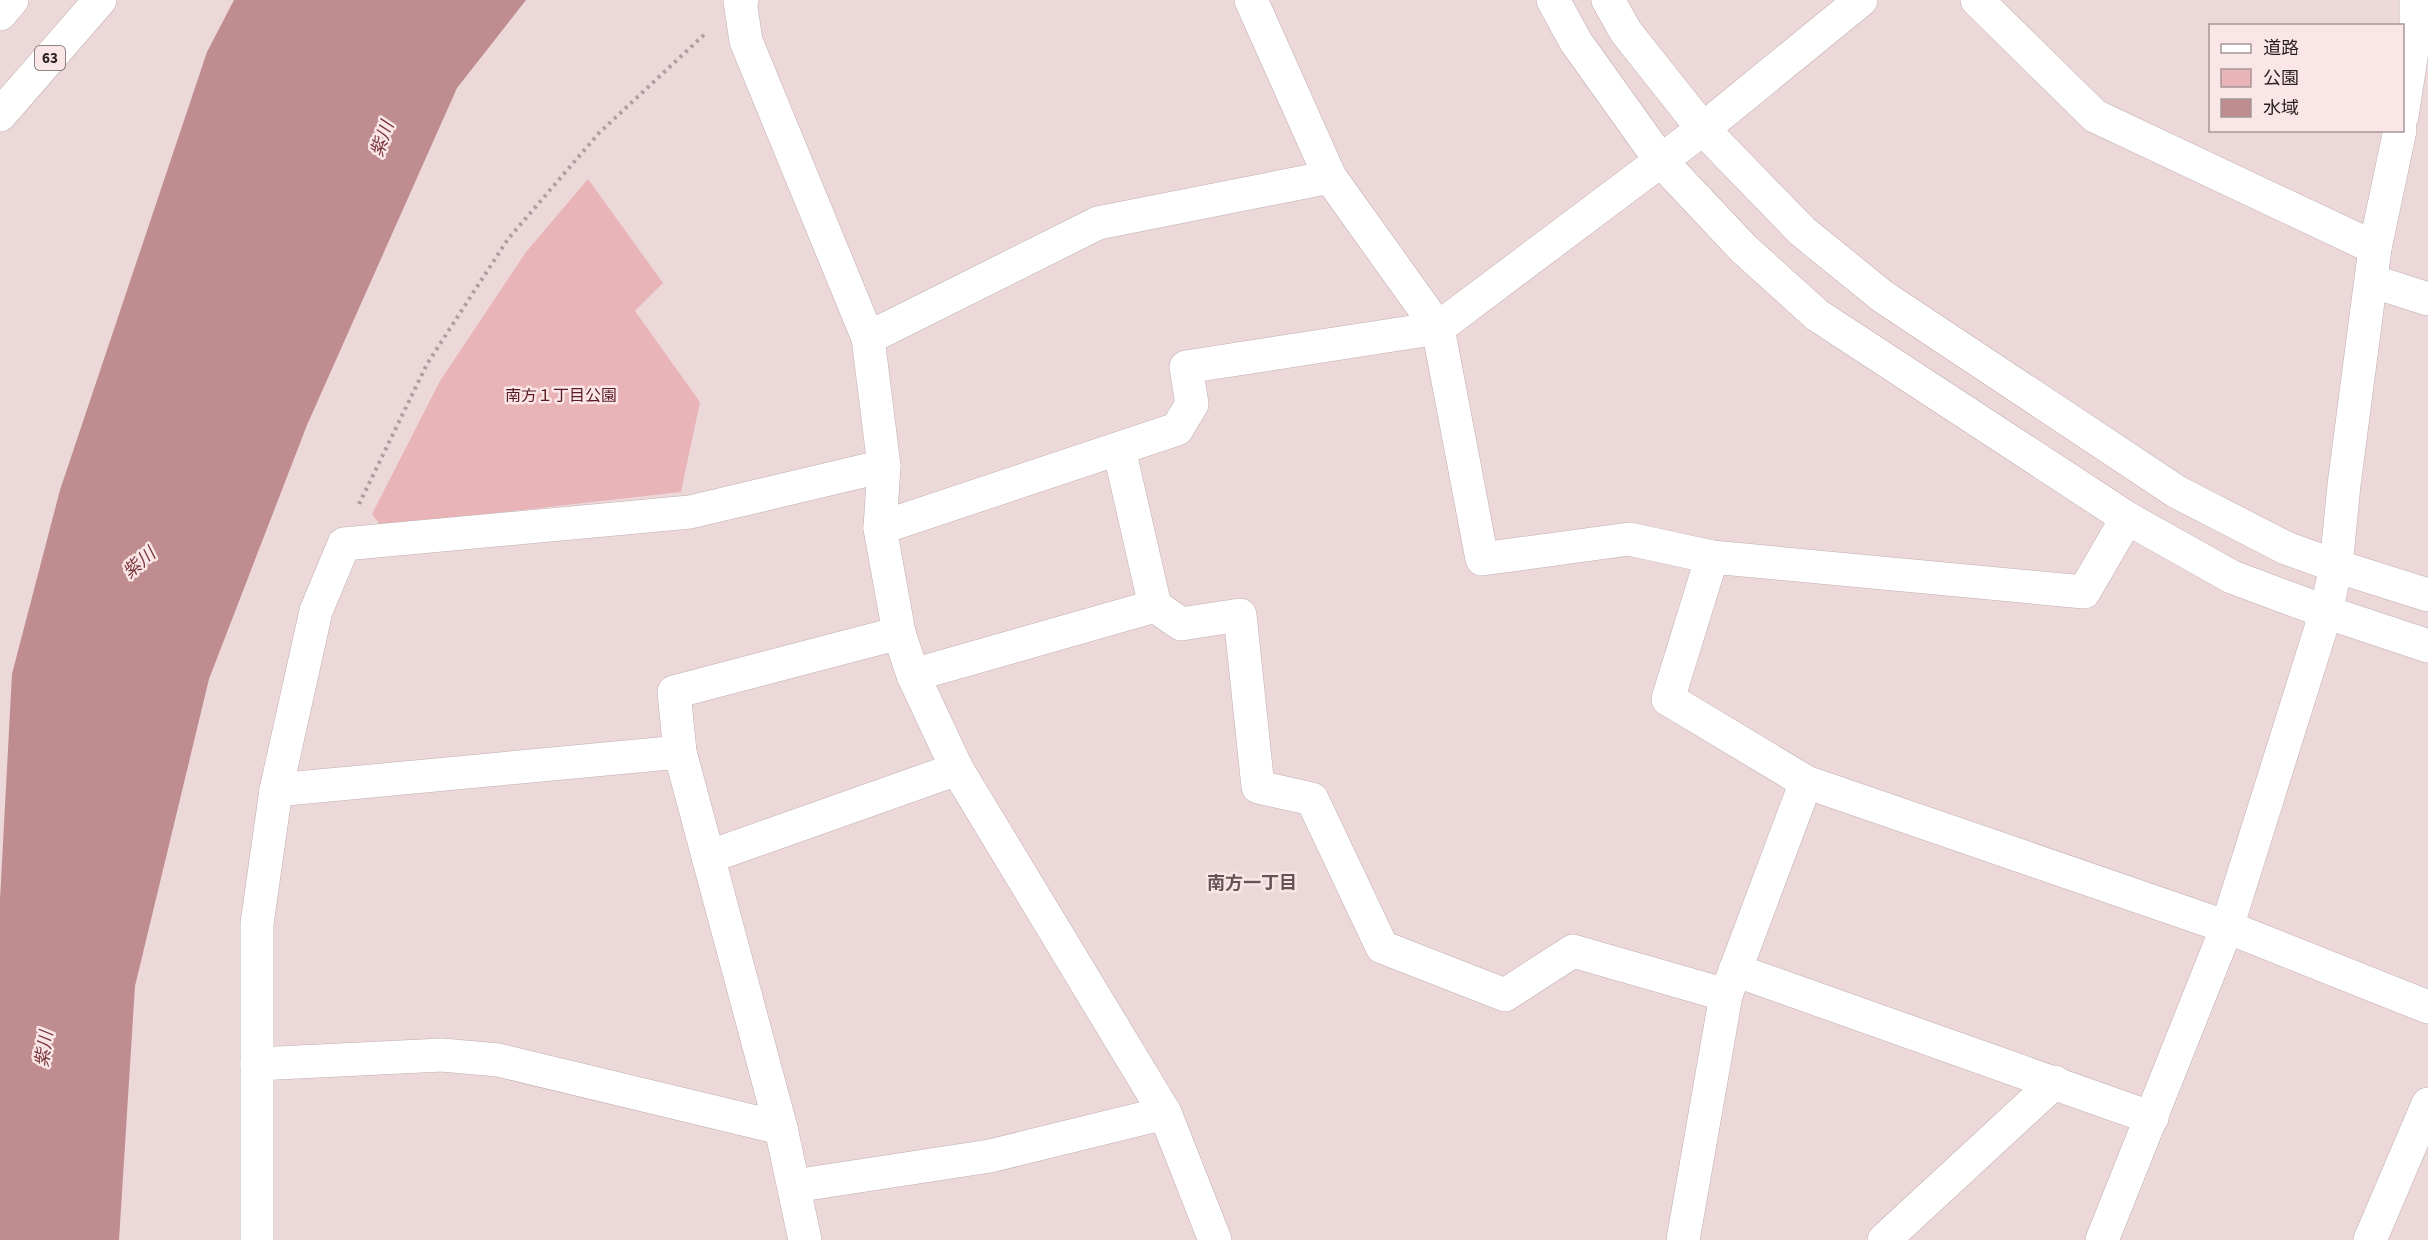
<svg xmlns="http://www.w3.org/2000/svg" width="2428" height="1240" viewBox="0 0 2428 1240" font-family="'Source Sans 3','Noto Sans JP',sans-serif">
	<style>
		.green { fill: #e9b4b8 }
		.water { fill: #bf8c8f }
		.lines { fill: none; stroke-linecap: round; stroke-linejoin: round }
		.minor-casing { stroke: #c1aeaf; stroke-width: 34 }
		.major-casing { stroke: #c1aeaf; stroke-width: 34 }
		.path { stroke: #ae9e9f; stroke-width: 4; stroke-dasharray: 3 4.5; stroke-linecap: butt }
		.minor { stroke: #fff; stroke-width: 33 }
		.major { stroke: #fff; stroke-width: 33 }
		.labels { text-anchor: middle; stroke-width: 5; stroke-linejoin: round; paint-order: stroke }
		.shield { fill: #fae6e7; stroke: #665b5c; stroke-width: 1.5 }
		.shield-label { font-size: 15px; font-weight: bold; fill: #271f20 }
		.park-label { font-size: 16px; fill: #591a24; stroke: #fae6e7 }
		.water-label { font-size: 18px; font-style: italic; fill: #79373f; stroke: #fae6e7 }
		.neighbourhood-label { font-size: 18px; font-weight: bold; fill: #645354; stroke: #fae6e7 }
	</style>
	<rect width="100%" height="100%" fill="#ecd8d9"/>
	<path class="green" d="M588,179L663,283L635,311L700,402L681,492L381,526L372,514L440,381L526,252Z"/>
	<path class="water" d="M234,0H526L457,88L307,425L209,679L135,986L119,1240H0V900L12,674L60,490L207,52Z"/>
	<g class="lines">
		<defs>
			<g id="minor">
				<path d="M742,0L740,1L746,41L868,338L884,466L880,528L899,633L913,675L957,769L1165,1113L1215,1240"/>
				<path d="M1251,0L1330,177L1438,328L1482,559L1629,539L1712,557L2084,592L2127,518"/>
				<path d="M1553,0L1576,42L1661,161L1744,249L1817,315L2127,518L2232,577L2326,612L2428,646"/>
				<path d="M1608,0L1626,32L1703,129L1802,231L1882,296L2177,492L2286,548L2336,566L2428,595"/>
				<path d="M1977,0L2095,116L2375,248"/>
				<path d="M2402,116L2416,25V0"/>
				<path d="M2372,281L2428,299"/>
				<path d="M868,338L1098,223L1330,177"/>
				<path d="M880,528L1177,429L1192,404L1186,367L1438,328L1703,129L1861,0"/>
				<path d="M1712,557L1668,699L1806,782L2227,927L2428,1007"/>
				<path d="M1155,606L1181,624L1240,615L1258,787L1312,799L1382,947L1505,995L1573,951L1726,995"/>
				<path d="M913,675L1155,606L1119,449"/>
				<path d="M276,790L680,752"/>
				<path d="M708,857L957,769"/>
				<path d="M1735,970L2152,1118"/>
				<path d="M257,1064L442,1055L498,1060L781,1128"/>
				<path d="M794,1186L990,1156L1165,1113"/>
				<path d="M257,1240V924L276,790L316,611L344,544L690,512L884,466"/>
				<path d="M805,1240L781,1128L680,752L674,692L899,633"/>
				<path d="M1683,1240L1726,995L1806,782"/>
				<path d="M1884,1240L2055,1082"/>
				<path d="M2102,1240L2227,927L2326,612L2336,566L2344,485L2375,248L2400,130"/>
				<path d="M2370,1240L2428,1104"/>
			</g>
			<g id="major">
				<path d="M0,14L12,0"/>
				<path d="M0,115L100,0"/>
			</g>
		</defs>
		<use href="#minor" class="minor-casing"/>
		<use href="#major" class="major-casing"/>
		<path class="path" d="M359,504L427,364L508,239L599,133L707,32"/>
		<use href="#minor" class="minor"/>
		<use href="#major" class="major"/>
	</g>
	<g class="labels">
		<rect class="shield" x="35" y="46" width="30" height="24" rx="4.5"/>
		<g class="shield-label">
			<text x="50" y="63">63</text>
		</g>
		<g class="park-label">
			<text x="561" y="401">南方１丁目公園</text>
		</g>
		<g class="water-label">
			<text transform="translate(382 139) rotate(-71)" y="6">紫川</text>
			<text transform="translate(139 563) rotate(-41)" y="6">紫川</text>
			<text transform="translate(44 1049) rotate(-82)" y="6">紫川</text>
		</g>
		<g class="neighbourhood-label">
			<text x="1252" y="889">南方一丁目</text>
		</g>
	</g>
	<rect x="2209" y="24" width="195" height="108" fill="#fae6e7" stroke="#a69697" stroke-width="1.5"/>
	<rect x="2221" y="44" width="30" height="9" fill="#ffffff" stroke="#a69697" stroke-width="1.5"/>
	<text x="2263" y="54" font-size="18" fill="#271f20">道路</text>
	<rect x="2221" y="69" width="30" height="18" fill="#e9b4b8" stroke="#a69697" stroke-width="1.5"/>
	<text x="2263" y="84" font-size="18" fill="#271f20">公園</text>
	<rect x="2221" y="99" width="30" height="18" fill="#bf8c8f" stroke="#a69697" stroke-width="1.5"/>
	<text x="2263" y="114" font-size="18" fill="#271f20">水域</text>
</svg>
